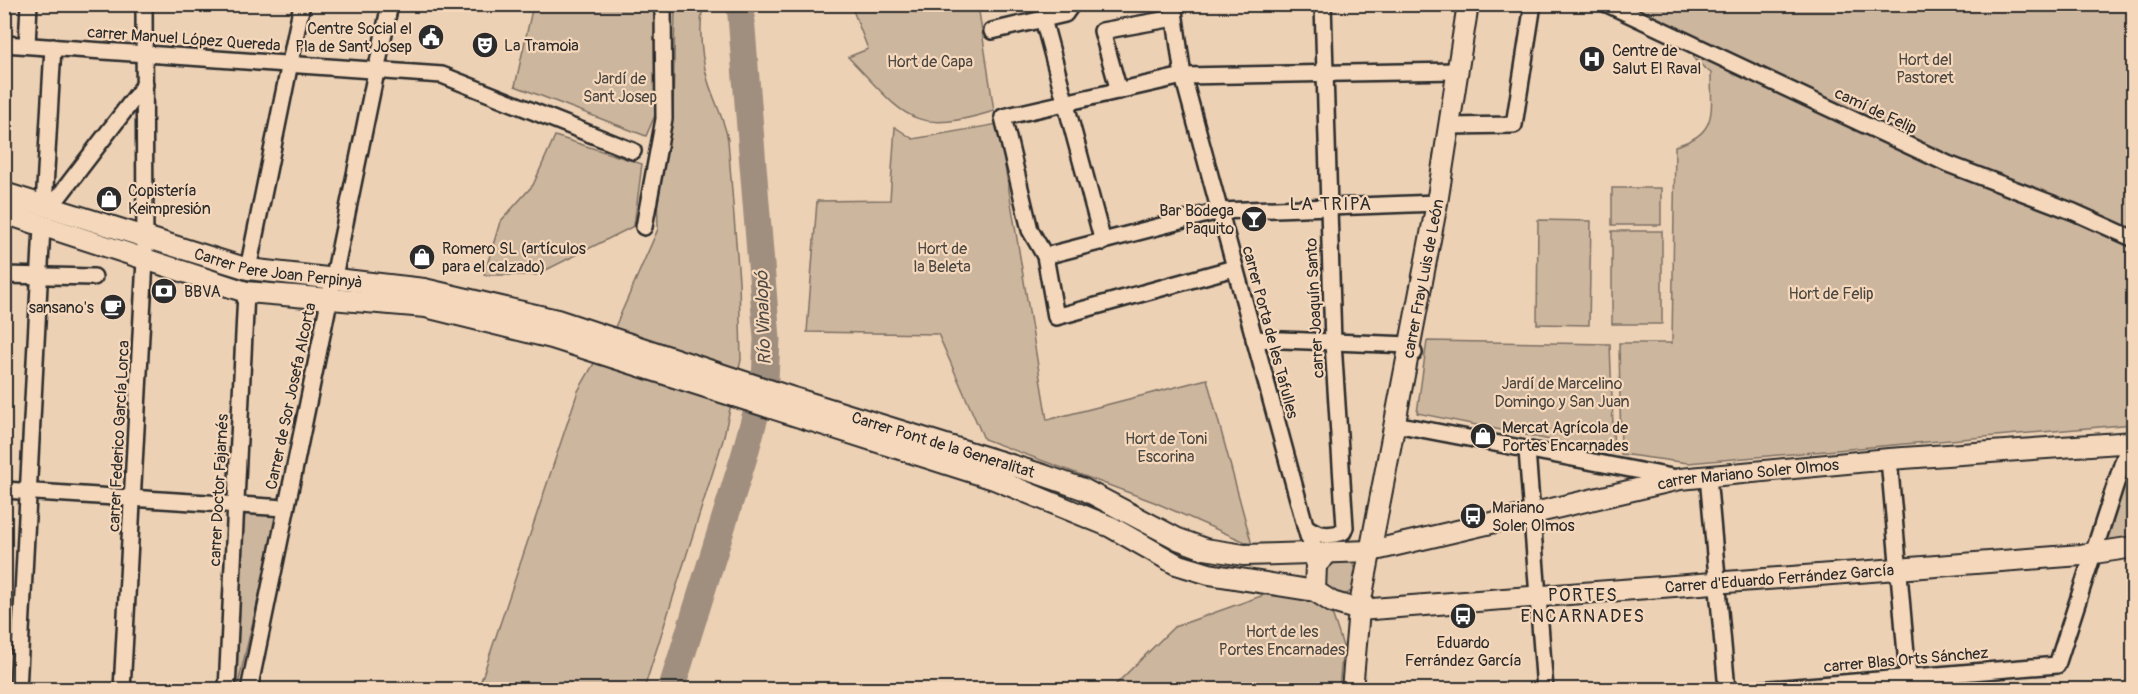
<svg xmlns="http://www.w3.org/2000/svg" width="2138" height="694" viewBox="0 0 2138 694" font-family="Pangolin,sans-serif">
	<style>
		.green { fill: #cdb69e; stroke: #7c7064; stroke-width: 1.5 }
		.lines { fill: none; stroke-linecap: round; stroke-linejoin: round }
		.river { stroke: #a08f7f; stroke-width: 27 }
		.street-casing { stroke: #2b2b2b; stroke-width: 20 }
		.secondary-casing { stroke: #2b2b2b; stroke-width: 24 }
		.street { stroke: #f5d8bb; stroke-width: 15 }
		.secondary { stroke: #f5d8bb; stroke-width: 20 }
		.labels { text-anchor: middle; stroke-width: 4.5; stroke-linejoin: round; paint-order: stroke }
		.poi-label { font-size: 16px; fill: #2b2b2b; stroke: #f5d8bb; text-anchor: start }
		.street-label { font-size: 16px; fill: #2b2b2b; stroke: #f5d8bb }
		.park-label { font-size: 16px; fill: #4b4742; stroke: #f5d8bb }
		.neighbourhood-label { font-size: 18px; letter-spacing: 1.5px; fill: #2b2b2b; stroke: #f5d8bb }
		.water-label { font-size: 18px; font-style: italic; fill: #4e4944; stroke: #f5d8bb }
	</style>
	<rect width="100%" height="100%" fill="#edd1b5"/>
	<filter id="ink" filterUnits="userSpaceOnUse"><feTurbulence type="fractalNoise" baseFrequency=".0167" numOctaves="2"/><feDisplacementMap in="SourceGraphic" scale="12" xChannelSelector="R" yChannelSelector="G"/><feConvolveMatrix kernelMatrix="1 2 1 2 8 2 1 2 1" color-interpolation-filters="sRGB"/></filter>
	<g filter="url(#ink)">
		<g class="green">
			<path d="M533,5H655L656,113L646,136L515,86Z"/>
			<path d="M675,5H703C699,29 701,56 708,81C714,101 724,118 728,140L739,281L741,360L723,440L644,689L478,690L578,391L615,327L658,229L657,188L673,114Z"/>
			<path d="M851,5H978L994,111C909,137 904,114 848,57L868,49Z"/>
			<path d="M1624,5H2133V424L1688,463L1621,454L1619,343H1672L1675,146C1719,134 1711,111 1711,73L1695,60L1684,31Z"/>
			<path d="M998,124L1047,420L1207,379L1252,545L1154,502L984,439L938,334L807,332L817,201L890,200L895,127L913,139Z"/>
			<path d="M555,136L642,164L634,226L536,275H484L500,222L533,185Z"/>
			<rect x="1612" y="188" width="49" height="37"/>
			<path d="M1538,220L1591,221L1589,325L1537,324Z"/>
			<rect x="1612" y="231" width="50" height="93"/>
			<path d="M1427,341L1610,344L1614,453L1417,413Z"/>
			<path d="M2133,450V538L2102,542Z"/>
			<path d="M244,514L278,515L237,689L235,690Z"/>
			<circle cx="1340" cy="577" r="18"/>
			<path d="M1278,590L1313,597L1333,616L1343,646L1339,689L1110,690L1174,627Z"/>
		</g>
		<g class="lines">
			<path class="river" d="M671,690L744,457L765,380L767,339L740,4"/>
			<defs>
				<g id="street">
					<path d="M1173,4L1183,76L1308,536L1315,548L1327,554"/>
					<path d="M1607,4L1948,164L2074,212L2134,239"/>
					<path d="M1043,19L1103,242"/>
					<path d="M992,31L1065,14L1072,4"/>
					<path d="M4,44L442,75L633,151"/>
					<path d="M27,45L29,4"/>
					<path d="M1119,91L1102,31L1174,18"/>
					<path d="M1449,126L1514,125L1533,4"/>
					<path d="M44,206L53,47"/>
					<path d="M50,208L145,84"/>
					<path d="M644,227L664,119L663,4"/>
					<path d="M1045,256L1219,211L1437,203"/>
					<path d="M1234,268L1056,317L1045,256L1030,230L1003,117L1183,76L1457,71"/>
					<path d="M248,269L302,4"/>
					<path d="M4,275L94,277"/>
					<path d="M1254,339L1410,345L1414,353"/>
					<path d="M1395,424L1677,478"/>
					<path d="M1527,450L1545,690"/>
					<path d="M1889,459L1908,677"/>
					<path d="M1708,476L1727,690"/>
					<path d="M4,490L285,508"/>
					<path d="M1305,526C1317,535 1327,537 1343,532L1345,527L1333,343L1323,4"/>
					<path d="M18,690L42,227"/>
					<path d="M122,690L145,260L144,4"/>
					<path d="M227,690L246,292"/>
					<path d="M249,690L390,4"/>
					<path d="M1758,690L2057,665L2129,443"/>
				</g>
				<g id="secondary">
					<path id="s1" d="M4,193L248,269L424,289L557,320L787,396L1040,474L1083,489L1178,539L1205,549L1244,555L1371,551L1680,479L1889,459L2134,442"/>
					<path id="s2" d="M4,213L246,292L426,307L552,338L994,479L1111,527L1176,564L1209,574L1315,591L1332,602L1359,610L2081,555L2134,547"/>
					<path d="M1315,591L1316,565L1327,554"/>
					<path id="s3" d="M1352,690L1359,610L1437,203L1468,4"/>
				</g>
			</defs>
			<use href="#street" class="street-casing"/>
			<use href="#secondary" class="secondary-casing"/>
			<use href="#street" class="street"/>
			<use href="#secondary" class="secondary"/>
		</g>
	</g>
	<defs>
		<symbol id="civic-disc" viewBox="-11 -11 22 22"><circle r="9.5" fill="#2b2b2b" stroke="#f5d8bb"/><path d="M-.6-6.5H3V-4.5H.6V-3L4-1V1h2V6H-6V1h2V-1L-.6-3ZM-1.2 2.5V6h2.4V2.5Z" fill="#fff"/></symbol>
		<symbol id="theatre-disc" viewBox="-11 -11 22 22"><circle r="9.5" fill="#2b2b2b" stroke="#f5d8bb"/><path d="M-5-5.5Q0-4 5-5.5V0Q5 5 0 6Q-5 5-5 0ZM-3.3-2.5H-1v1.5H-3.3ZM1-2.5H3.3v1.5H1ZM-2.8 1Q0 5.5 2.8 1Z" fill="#fff"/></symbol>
		<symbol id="hospital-disc" viewBox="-11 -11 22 22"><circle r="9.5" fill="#2b2b2b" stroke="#f5d8bb"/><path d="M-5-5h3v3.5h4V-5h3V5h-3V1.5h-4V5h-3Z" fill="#fff"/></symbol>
		<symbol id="shop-disc" viewBox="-11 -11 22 22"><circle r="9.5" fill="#2b2b2b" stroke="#f5d8bb"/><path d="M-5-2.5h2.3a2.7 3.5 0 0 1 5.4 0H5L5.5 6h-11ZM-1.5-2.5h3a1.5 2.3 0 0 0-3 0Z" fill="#fff"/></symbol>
		<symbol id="bar-disc" viewBox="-11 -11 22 22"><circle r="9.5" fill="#2b2b2b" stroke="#f5d8bb"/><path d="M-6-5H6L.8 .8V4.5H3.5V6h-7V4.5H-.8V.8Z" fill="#fff"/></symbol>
		<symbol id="bank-disc" viewBox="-11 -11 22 22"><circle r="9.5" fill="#2b2b2b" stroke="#f5d8bb"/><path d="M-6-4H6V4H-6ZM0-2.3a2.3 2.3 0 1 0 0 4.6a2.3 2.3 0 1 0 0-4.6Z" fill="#fff"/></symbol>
		<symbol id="cafe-disc" viewBox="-11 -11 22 22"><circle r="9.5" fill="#2b2b2b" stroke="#f5d8bb"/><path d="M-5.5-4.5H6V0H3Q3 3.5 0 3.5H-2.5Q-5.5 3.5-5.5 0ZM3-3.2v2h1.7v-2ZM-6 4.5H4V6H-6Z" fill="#fff"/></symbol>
		<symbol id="bus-disc" viewBox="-11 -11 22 22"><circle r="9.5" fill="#2b2b2b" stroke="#f5d8bb"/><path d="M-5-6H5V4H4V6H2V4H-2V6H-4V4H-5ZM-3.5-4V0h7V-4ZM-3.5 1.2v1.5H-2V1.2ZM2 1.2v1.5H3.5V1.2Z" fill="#fff"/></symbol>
	</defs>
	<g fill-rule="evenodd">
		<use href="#civic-disc" x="416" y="22" width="30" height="30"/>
		<use href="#theatre-disc" x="470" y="30" width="30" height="30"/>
		<use href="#hospital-disc" x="1577" y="44" width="30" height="30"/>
		<use href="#shop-disc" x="94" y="184" width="30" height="30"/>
		<use href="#bar-disc" x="1239" y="204" width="30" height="30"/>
		<use href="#shop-disc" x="407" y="242" width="30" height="30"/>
		<use href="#bank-disc" x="149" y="276" width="30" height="30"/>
		<use href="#cafe-disc" x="98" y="292" width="30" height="30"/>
		<use href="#shop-disc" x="1468" y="421" width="30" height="30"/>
		<use href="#bus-disc" x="1458" y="501" width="30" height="30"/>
		<use href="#bus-disc" x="1448" y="601" width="30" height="30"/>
	</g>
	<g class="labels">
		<g class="poi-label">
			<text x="412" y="34" text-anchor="end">Centre Social el<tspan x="412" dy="18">Pla de Sant Josep</tspan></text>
			<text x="504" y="51">La Tramoia</text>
			<text x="1612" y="56">Centre de<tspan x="1612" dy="18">Salut El Raval</tspan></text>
			<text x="128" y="196">Copistería<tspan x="128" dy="18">Keimpresión</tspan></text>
			<text x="1234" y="216" text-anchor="end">Bar Bodega<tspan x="1234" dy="18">Paquito</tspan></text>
			<text x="442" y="254">Romero SL (artículos<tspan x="442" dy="18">para el calzado)</tspan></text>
			<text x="184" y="297">BBVA</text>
			<text x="94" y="313" text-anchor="end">sansano's</text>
			<text x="1502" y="433">Mercat Agrícola de<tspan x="1502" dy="18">Portes Encarnades</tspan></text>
			<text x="1492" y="513">Mariano<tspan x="1492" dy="18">Soler Olmos</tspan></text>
			<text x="1463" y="648" text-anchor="middle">Eduardo<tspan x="1463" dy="18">Ferrández García</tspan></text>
		</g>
		<g class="street-label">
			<text transform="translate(184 38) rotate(4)" y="6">carrer Manuel López Quereda</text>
			<text transform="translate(1876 110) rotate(25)" y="6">camí de Felip</text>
			<text dy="6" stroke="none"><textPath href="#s1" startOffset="285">Carrer Pere Joan Perpinyà</textPath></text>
			<text dy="6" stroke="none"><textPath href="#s3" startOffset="418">carrer Fray Luis de León</textPath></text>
			<text transform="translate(1314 308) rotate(-93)" y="6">carrer Joaquín Santo</text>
			<text transform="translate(1271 332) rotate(75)" y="6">carrer Porta de les Tafulles</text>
			<text transform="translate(290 396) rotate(-78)" y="6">Carrer de Sor Josefa Alcorta</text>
			<text transform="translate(118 436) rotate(-87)" y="6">carrer Federico García Lorca</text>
			<text dy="6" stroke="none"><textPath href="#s1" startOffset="975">Carrer Pont de la Generalitat</textPath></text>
			<text dy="6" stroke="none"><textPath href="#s1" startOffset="1810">carrer Mariano Soler Olmos</textPath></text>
			<text transform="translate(218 490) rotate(-87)" y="6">carrer Doctor Fajarnés</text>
			<text dy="6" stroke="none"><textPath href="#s2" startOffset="1842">Carrer d'Eduardo Ferrández García</textPath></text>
			<text transform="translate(1906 659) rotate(-5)" y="6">carrer Blas Orts Sánchez</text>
		</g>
		<g class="park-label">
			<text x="1925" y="65">Hort del<tspan x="1925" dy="18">Pastoret</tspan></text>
			<text x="930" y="67">Hort de Capa</text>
			<text x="620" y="84">Jardí de<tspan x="620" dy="18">Sant Josep</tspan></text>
			<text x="942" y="254">Hort de<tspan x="942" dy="18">la Beleta</tspan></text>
			<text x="1831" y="299">Hort de Felip</text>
			<text x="1562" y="389">Jardí de Marcelino<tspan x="1562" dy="18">Domingo y San Juan</tspan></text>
			<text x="1166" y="444">Hort de Toni<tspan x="1166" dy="18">Escorina</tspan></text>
			<text x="1282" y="637">Hort de les<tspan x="1282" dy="18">Portes Encarnades</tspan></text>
		</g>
		<g class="neighbourhood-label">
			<text x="1331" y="210">LA TRIPA</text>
			<text x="1583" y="601">PORTES<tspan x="1583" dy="21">ENCARNADES</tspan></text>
		</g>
		<g class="water-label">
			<text transform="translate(763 318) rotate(-92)" y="6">Río Vinalopó</text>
		</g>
	</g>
	<rect width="2138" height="694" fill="none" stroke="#f5d8bb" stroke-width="24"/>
	<rect x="12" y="12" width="2114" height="670" fill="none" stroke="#2b2b2b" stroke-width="2" filter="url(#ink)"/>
</svg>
